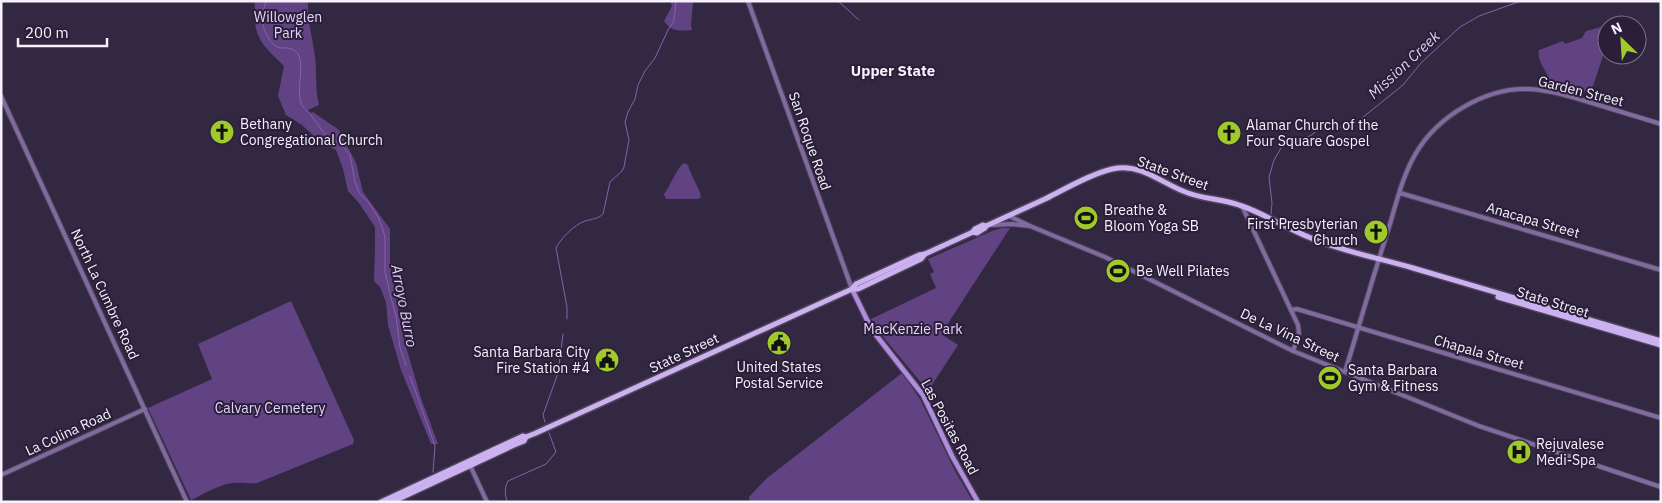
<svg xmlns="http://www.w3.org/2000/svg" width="1662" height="503" viewBox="0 0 1662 503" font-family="'IBM Plex Sans',sans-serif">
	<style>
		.green { fill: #614383 }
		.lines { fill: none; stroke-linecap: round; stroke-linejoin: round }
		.stream { stroke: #8561ae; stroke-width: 1 }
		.tertiary-casing { stroke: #4e445c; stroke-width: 6 }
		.secondary-casing { stroke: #4e445c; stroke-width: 7 }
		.primary-casing { stroke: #4e445c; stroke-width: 8 }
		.tertiary { stroke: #816b9e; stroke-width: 4 }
		.secondary { stroke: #b18cde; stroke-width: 4.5 }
		.primary { stroke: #ccb1f1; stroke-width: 5 }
		.labels { text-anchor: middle; stroke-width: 4; stroke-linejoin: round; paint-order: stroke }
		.park-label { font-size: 14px; fill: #e4d2fd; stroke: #2a1e38 }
		.street-label { font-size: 14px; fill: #f6f2fd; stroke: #2a1e38 }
		.poi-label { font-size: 14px; fill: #f6f2fd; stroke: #2a1e38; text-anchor: start }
		.water-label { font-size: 15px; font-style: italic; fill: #dfcdf7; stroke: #2a1e38 }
		.neighbourhood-label { font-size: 15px; font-weight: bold; fill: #f6f2fd; stroke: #2a1e38 }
	</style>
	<rect width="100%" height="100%" fill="#332842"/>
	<g class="green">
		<path d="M255,1H308C307,20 313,39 315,57C317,73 315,89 319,105L308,110L310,113L313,112L339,130L356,163L363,192L390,229V266L404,340L421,398L438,444H431L401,370L388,325L386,302L380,287L374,281L375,247V227L359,203L348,191L343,169L336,150L319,141L302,125L286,115L278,96L284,66C259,42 253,37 255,1Z"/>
		<path d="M670,1H693L691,26L692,30C680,31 671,32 664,21L672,6Z"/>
		<path d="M1605,26L1607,28V44L1593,86L1584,92L1552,85C1549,74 1536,61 1539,50L1563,41L1565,44L1582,38L1586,31Z"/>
		<path d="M684,163L688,165C690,174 701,191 701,197L698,199H666L664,194C671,185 676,169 684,163Z"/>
		<path d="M1002,228H1010L941,334L958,345L928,391L880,333L871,319L936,288L930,274L934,272L928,259L992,231Z"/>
		<path d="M291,301L354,440L353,444L257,483C249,484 241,482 232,483C218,485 204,494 191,500L148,408L212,379L198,344Z"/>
		<path d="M902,373L920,399L955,471L973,502H750L749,497L766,479Z"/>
	</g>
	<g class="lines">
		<g class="stream">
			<path d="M266,1C264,7 262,14 262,20C263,29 270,46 280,48C287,48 293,47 298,54C305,65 296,89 301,103C303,109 308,111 311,115C317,123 323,132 329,140L340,143L350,155L355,182L360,194L369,203L378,217L382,227L385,237V271L391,298L396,315L400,348L406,365"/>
			<path d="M838,1L859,20"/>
			<path d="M1271,214L1272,203L1269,177L1274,160L1281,148L1292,141L1310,136L1318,130L1337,128L1357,122L1403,85L1421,63L1460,27L1479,16L1521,1"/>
			<path d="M567,319V307L556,248C561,238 574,225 585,221C592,219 598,219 603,214L610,182L622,171L624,167L629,140L625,122L628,112L635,99L638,85L645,71L655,58L668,30L674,21L676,1"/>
			<path d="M410,376L435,446L433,472"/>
			<path d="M545,422L543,415L558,373L563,334"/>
			<path d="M507,502C505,493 504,489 508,481L546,464L556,452L549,433"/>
		</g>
		<defs>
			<g id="tertiary">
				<path d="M748,1L852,289"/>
				<path d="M1,96L187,502"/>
				<path d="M1400,193L1661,270"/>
				<path d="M1242,206L1298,325L1299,333L1293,351"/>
				<path d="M1009,216L1030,226L1105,257L1293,351L1479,426L1661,487"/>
				<path d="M992,225L1012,224L1030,226"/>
				<path d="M1291,310L1297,309L1661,418"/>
				<path d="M1345,372C1360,323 1374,273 1390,224C1397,200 1403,175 1416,153C1438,116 1486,87 1529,89C1550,90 1572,97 1592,103C1615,110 1638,117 1661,124"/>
				<path d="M469,463L487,502"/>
				<path d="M1,475L145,409"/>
			</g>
			<path id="secondary" d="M852,289L867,320L876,335L923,395L952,456L978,502"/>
			<g id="primary">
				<path d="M973,232L975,229L983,225L986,226C1006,217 1025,208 1045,199C1063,190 1098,170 1118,168C1144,165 1164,185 1188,193C1204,199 1222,199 1239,205C1264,213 1287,229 1311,238C1344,252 1379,258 1413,268L1661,341"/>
				<path d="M852,289H858L921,259L925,254"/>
				<path d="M1498,297L1661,345"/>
				<path d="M381,502L523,436L526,437L536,433L852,289L856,284L919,255L925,254L973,232L977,233L985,228L986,226"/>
				<path d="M392,502L514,445L524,441L526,437"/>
			</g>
		</defs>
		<use href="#tertiary" class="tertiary-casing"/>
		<use href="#secondary" class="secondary-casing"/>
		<use href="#primary" class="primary-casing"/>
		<use href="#tertiary" class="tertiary"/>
		<use href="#secondary" class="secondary"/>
		<use href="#primary" class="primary"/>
	</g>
	<defs>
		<symbol id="church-disc" viewBox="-11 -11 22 22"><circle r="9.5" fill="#a0c92c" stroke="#2a1e38"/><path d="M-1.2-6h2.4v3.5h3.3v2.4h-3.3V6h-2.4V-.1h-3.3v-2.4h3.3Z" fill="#111"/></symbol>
		<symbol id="stadium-disc" viewBox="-11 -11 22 22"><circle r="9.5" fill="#a0c92c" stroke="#2a1e38"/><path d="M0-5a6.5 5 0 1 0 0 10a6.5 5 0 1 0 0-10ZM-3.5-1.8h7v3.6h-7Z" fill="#111"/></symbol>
		<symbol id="civic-disc" viewBox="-11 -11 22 22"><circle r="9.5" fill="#a0c92c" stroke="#2a1e38"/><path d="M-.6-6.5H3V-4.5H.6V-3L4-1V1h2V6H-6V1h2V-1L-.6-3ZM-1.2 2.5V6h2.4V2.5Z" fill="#111"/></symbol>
		<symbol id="hospital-disc" viewBox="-11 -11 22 22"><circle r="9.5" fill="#a0c92c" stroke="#2a1e38"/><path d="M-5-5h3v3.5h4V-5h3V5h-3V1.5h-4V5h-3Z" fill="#111"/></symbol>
	</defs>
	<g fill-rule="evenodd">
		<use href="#church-disc" x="208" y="118" width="28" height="28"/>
		<use href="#church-disc" x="1215" y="119" width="28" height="28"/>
		<use href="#stadium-disc" x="1072" y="204" width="28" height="28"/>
		<use href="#church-disc" x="1362" y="218" width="28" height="28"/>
		<use href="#stadium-disc" x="1104" y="257" width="28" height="28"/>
		<use href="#civic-disc" x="765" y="329" width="28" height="28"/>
		<use href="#civic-disc" x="593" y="346" width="28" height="28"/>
		<use href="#stadium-disc" x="1316" y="364" width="28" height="28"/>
		<use href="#hospital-disc" x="1505" y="438" width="28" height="28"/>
	</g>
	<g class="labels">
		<g class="park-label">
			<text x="288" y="22">Willowglen<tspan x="288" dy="16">Park</tspan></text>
			<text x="913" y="334">MacKenzie Park</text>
			<text x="270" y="413">Calvary Cemetery</text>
		</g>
		<g class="street-label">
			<text transform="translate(1581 91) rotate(14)" y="5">Garden Street</text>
			<text transform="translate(810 141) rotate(71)" y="5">San Roque Road</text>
			<text transform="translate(1173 173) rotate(20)" y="5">State Street</text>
			<text transform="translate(1533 220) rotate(16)" y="5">Anacapa Street</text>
			<text transform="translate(105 294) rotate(65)" y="5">North La Cumbre Road</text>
			<text transform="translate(1553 302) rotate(17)" y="5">State Street</text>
			<text transform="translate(1290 335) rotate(25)" y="5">De La Vina Street</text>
			<text transform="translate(1479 352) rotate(16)" y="5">Chapala Street</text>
			<text transform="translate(684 353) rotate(-25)" y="5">State Street</text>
			<text transform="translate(950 427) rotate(62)" y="5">Las Positas Road</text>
			<text transform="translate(68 432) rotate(-25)" y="5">La Colina Road</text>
		</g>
		<g class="poi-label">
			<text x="240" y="129">Bethany<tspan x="240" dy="16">Congregational Church</tspan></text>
			<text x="1246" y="130">Alamar Church of the<tspan x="1246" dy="16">Four Square Gospel</tspan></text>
			<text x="1104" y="215">Breathe &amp;<tspan x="1104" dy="16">Bloom Yoga SB</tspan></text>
			<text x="1358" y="229" text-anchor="end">First Presbyterian<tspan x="1358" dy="16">Church</tspan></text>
			<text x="1136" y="276">Be Well Pilates</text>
			<text x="590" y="357" text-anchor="end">Santa Barbara City<tspan x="590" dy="16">Fire Station #4</tspan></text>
			<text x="779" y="372" text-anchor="middle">United States<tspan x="779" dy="16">Postal Service</tspan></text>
			<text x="1348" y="375">Santa Barbara<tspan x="1348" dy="16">Gym &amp; Fitness</tspan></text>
			<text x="1536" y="449">Rejuvalese<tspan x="1536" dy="16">Medi-Spa</tspan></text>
		</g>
		<g class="water-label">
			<text transform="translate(1404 65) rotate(-43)" y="5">Mission Creek</text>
			<text transform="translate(404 306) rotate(79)" y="5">Arroyo Burro</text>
		</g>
		<g class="neighbourhood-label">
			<text x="893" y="76">Upper State</text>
		</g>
	</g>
	<rect width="1662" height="503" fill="none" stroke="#f6f2fd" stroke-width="5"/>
	<g transform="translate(1622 40) rotate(335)"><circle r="24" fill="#2a1e38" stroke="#7c7387"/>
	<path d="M0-4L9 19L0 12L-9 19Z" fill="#a0c92c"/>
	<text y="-8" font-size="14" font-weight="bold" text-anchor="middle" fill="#f6f2fd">N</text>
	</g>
	<path d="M18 38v8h89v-8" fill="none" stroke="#f6f2fd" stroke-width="2.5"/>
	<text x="25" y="38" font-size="15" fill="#f6f2fd" stroke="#2a1e38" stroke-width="4" paint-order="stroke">200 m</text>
</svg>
